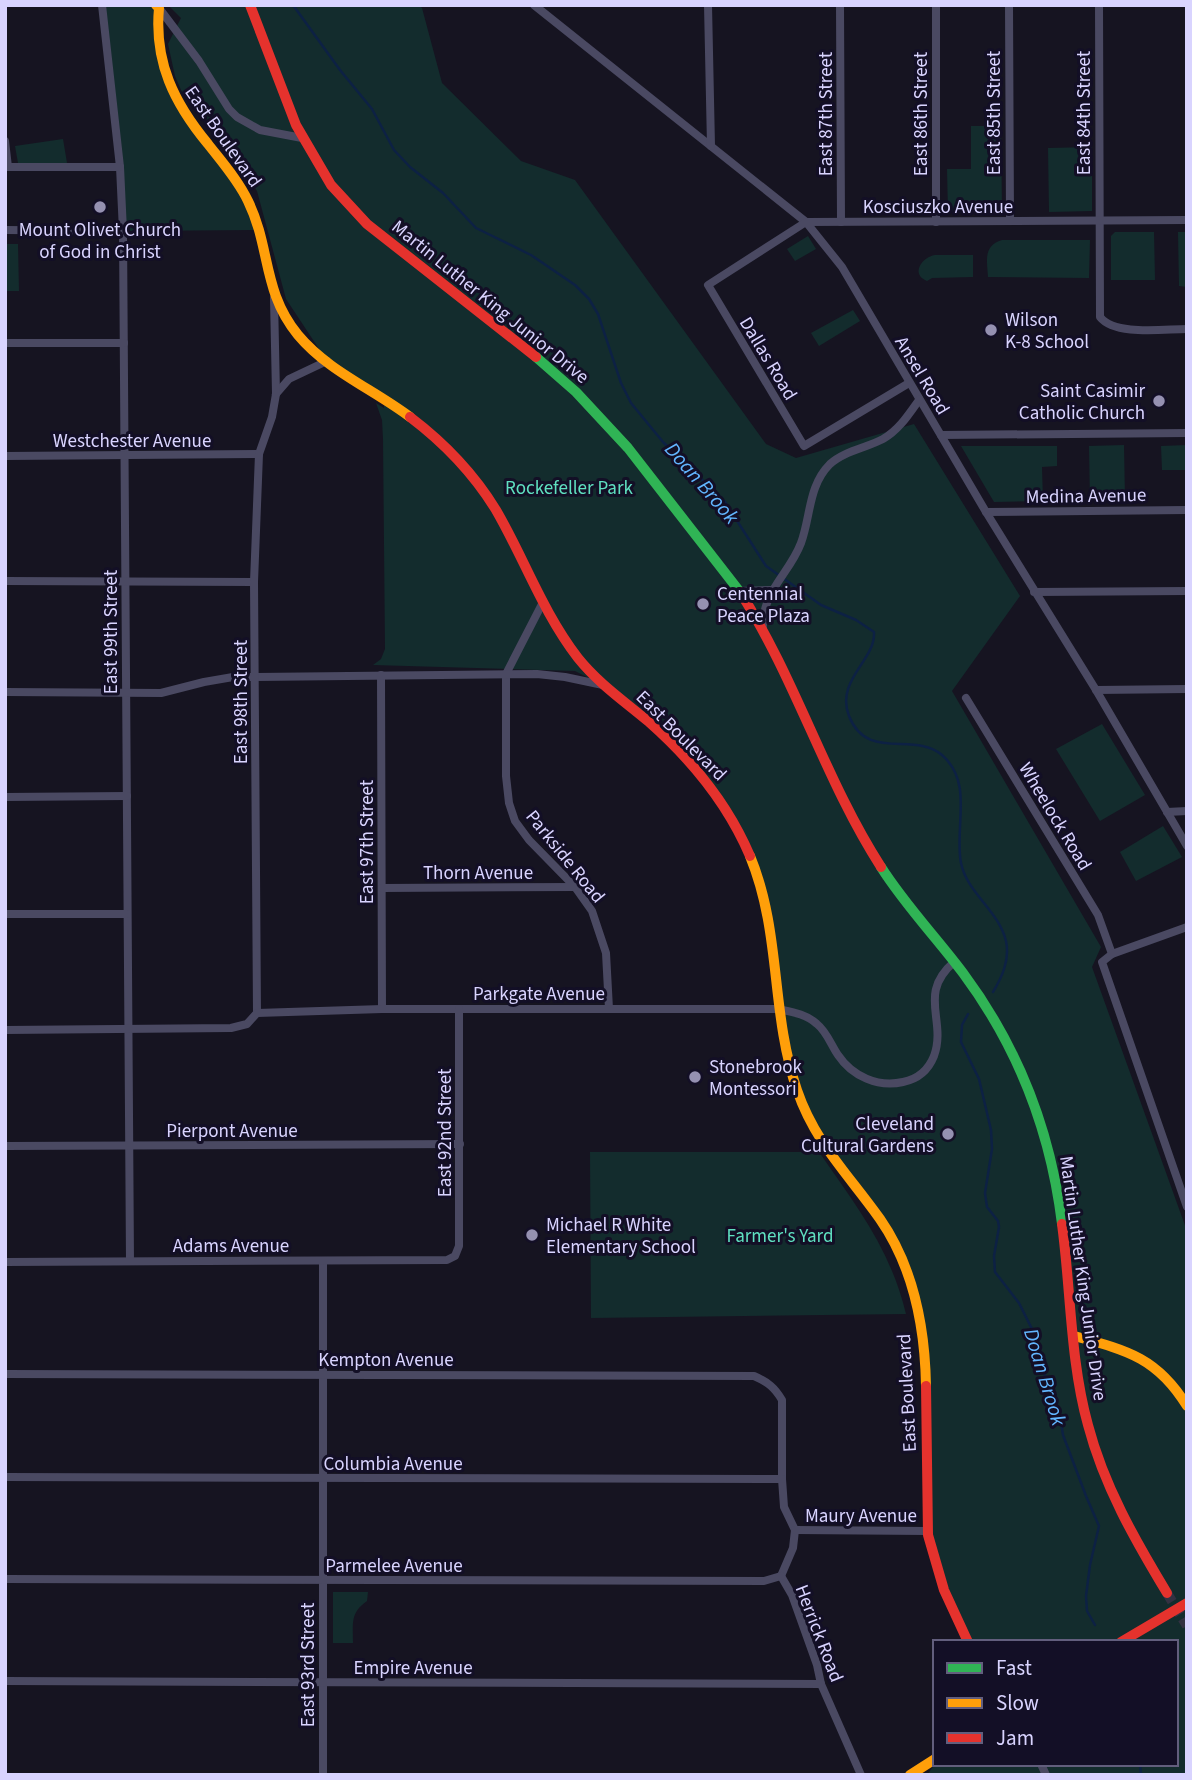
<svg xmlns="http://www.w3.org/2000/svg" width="1192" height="1780" viewBox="0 0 1192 1780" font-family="'Source Sans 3',sans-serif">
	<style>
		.green { fill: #132c2d }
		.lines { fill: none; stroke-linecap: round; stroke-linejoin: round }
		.stream { stroke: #0d2144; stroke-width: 2.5 }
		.secondary-tunnel { stroke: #333142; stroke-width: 10; stroke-dasharray: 10 5; stroke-linecap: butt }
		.street { stroke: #4a4962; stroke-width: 8 }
		.fast { stroke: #30b455; stroke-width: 10 }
		.slow { stroke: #ff9f0a; stroke-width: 10 }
		.jam { stroke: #e5322d; stroke-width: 10 }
		.poi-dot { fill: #9591b1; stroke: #130f26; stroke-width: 2.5 }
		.labels { text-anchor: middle; stroke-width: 6; stroke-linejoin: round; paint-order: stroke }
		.street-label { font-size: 19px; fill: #d9d4ff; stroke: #130f26 }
		.poi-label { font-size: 19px; fill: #d9d4ff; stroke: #130f26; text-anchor: start }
		.park-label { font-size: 19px; fill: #5fe0c0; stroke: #130f26 }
		.water-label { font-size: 21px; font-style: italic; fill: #62b6ff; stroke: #130f26 }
	</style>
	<rect width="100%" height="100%" fill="#161421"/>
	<g class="green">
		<path d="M102,5H156L157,23L171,91L226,165L259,230L123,231Z"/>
		<path d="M168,5H419L422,8L442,83L521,161L575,180L766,444L796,458L914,424L1020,596L952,691L1101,947L1092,967L1187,1231V1775H927L935,1764H1176V1642H970L939,1572L927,1503L924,1349L903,1259L841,1173L794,1082L768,910L741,836L691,763L603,685L575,671L373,665L381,659L385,649L383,439L382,420L376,403L384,408V398L327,361L286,299L257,191L234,157L195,111L181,90L175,76L168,44L181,18Z"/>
		<path d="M971,126H1001L1002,213L948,212L947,169H971Z"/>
		<path d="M63,139L67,163H18L15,146Z"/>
		<path d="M1092,147V211L1049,212L1048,148Z"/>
		<path d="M1115,232H1154L1155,280H1111V236Z"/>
		<path d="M1178,232H1187V287L1179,286Z"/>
		<path d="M808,236L816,249L795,261L787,249Z"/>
		<path d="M1002,240H1090L1089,278L988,277C987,260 983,246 1002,240Z"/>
		<path d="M5,244H18L19,291H5Z"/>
		<path d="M935,255H973V277L932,278L927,281C910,274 922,257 935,255Z"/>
		<path d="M853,310L860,321L819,346L811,333Z"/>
		<path d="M1124,445L1125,500L1090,501L1089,446Z"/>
		<path d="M1187,445V470H1162L1161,446Z"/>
		<path d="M961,446H1057V466L1042,467L1043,501L994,502Z"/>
		<path d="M1102,724L1145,795L1100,821L1056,749Z"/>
		<path d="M1163,826L1182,857L1136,881L1120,852Z"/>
		<path d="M590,1152H819C857,1207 890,1248 906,1314L591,1318Z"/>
		<path d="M333,1592H368L367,1601C350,1613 353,1623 353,1643H333Z"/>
	</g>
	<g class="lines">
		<g class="stream">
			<path d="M293,5L340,70L372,109L394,150L410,167L443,193L476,228L531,255L575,285L589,299L598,314L621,383L631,403L663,442L725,502L766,566L821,605L856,620L874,632C876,660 835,680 849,716C867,762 914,731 942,755C974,783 954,827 961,863C967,893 999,911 1006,941C1010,960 1002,977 993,992"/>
			<path d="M968,1014L962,1025L961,1042L979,1079L991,1130L992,1149L985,1193L987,1207L998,1221L999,1227L994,1256L995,1272L1019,1303L1035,1335L1053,1409L1061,1422L1063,1435L1086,1496L1099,1526L1090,1565L1086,1596L1087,1611L1095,1625"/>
			<path d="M1140,1764L1141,1775"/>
		</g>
		<path class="secondary-tunnel" d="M1167,1593L1187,1626"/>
		<g class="street">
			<path d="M102,5L120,167L123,231L130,1261"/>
			<path d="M534,5L806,222L842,267L986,512L1096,690L1187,846"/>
			<path d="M708,5L711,146"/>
			<path d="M840,5L841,222"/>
			<path d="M1009,5L1010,221"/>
			<path d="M1099,5L1100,317C1115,336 1163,329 1187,329"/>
			<path d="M159,8L199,61L229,109L237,117L260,130L302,138"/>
			<path d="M5,141L8,167"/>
			<path d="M5,167H120"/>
			<path d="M936,222V5"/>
			<path d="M5,230L123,231"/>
			<path d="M5,343H124"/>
			<path d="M909,383L804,446L708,285L806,222L1187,220"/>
			<path d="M276,394L289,379L327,361"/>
			<path d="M941,435L1187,433"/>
			<path d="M5,456L259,454"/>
			<path d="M986,512L1187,510"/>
			<path d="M5,581L254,582"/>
			<path d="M739,591L772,590"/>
			<path d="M1034,592L1187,591"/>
			<path d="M542,604L506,674V776L509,803L515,821L529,840L575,887L592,911L606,953L609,1009"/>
			<path d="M763,630C761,591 789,575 801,543C811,516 808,486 830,464C844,451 866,448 883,439C899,430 909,414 919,400"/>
			<path d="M381,675L382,1009"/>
			<path d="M1096,690L1187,689"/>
			<path d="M5,692L161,693L204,682L233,677H256L537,674L565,677L603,685"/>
			<path d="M966,698L1098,915L1112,954"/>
			<path d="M5,797L127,796"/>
			<path d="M1167,812L1187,811"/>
			<path d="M382,888L575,887"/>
			<path d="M5,914H127"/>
			<path d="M1187,927L1112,954L1102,962L1187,1207"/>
			<path d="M257,1013L254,582L259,454L272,417L276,394L274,298"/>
			<path d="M5,1030L231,1028L247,1024L257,1013L382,1009H778C792,1012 806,1014 817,1024C827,1032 831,1045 838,1055C852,1076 878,1088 903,1082C918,1079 928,1071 934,1056C947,1020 917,994 954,962"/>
			<path d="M5,1146L460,1144"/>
			<path d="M323,1261V1775"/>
			<path d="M5,1262L447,1260L455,1256L459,1246V1009"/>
			<path d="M5,1374L754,1376C768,1382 775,1388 782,1400V1479L784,1507L795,1530L793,1548L781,1576"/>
			<path d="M5,1477L782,1479"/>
			<path d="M795,1530L927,1531"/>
			<path d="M781,1576L792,1595L817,1665L821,1684L861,1775"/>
			<path d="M5,1579L764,1581L781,1576"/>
			<path d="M5,1681L821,1684"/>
			<path d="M1041,1764L1046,1775"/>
		</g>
		<g class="fast">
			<path d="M536,357L576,392L628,448L740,592"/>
			<path d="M881,867C905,905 936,937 963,973C1018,1047 1051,1133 1062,1224"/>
		</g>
		<g class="slow">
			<path d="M156,5L159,8C154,62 174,103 208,144C222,162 238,180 248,201C271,248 262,291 298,335C328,371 373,389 410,417"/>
			<path d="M750,856C782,934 770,1011 797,1090C815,1143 849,1175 880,1219C914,1268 925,1328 926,1386"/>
			<path d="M1074,1336C1126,1350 1157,1357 1187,1406"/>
			<path d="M910,1775L935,1759"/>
		</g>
		<g class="jam">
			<path d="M250,5L296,125L331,185L367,224L536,357"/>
			<path d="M410,417C443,442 474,474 496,510C525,560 542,611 578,658C598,683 624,701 649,722C692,760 727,802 750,856"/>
			<path d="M740,592C796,679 825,780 881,867"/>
			<path d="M1062,1224C1071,1291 1070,1360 1088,1425C1104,1486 1135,1540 1167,1593"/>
			<path d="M926,1386L928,1535L944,1590L968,1642"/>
			<path d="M1121,1642L1187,1603"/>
		</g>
	</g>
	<g class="poi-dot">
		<circle cx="100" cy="207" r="7"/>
		<circle cx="991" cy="330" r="7"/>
		<circle cx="1159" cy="401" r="7"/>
		<circle cx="703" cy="604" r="7"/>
		<circle cx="695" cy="1077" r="7"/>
		<circle cx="948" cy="1134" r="7"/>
		<circle cx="532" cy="1235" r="7"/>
	</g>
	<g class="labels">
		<g class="street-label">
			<text transform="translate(993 113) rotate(-90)" y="7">East 85th Street</text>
			<text transform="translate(1083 113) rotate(-90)" y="7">East 84th Street</text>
			<text transform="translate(825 114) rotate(-90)" y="7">East 87th Street</text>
			<text transform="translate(920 114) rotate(-90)" y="7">East 86th Street</text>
			<text transform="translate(224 136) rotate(55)" y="7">East Boulevard</text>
			<text x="938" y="213">Kosciuszko Avenue</text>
			<text transform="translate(491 301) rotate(39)" y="7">Martin Luther King Junior Drive</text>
			<text transform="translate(769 358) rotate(59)" y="7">Dallas Road</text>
			<text transform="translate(923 375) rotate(59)" y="7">Ansel Road</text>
			<text x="132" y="447">Westchester Avenue</text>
			<text transform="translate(1086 495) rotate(-1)" y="7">Medina Avenue</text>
			<text transform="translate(110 632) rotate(-90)" y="7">East 99th Street</text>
			<text transform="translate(240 702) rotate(-90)" y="7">East 98th Street</text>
			<text transform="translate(682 735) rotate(45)" y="7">East Boulevard</text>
			<text transform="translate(1056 816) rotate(59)" y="7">Wheelock Road</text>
			<text transform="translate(366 842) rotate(-90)" y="7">East 97th Street</text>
			<text transform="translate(566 856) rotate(51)" y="7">Parkside Road</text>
			<text x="478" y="879">Thorn Avenue</text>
			<text x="539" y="1000">Parkgate Avenue</text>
			<text x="232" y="1137">Pierpont Avenue</text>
			<text transform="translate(444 1133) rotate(-90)" y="7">East 92nd Street</text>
			<text x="231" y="1252">Adams Avenue</text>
			<text transform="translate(1084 1278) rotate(82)" y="7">Martin Luther King Junior Drive</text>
			<text x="386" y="1366">Kempton Avenue</text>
			<text transform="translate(906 1393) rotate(-93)" y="7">East Boulevard</text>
			<text x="393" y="1470">Columbia Avenue</text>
			<text x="861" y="1522">Maury Avenue</text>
			<text x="394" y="1572">Parmelee Avenue</text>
			<text transform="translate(820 1633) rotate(69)" y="7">Herrick Road</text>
			<text transform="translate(307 1665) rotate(-90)" y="7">East 93rd Street</text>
			<text x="413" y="1674">Empire Avenue</text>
		</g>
		<g class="poi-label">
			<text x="100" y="236" text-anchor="middle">Mount Olivet Church<tspan x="100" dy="22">of God in Christ</tspan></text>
			<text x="1005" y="326">Wilson<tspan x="1005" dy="22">K-8 School</tspan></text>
			<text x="1145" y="397" text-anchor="end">Saint Casimir<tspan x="1145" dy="22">Catholic Church</tspan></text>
			<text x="717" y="600">Centennial<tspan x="717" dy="22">Peace Plaza</tspan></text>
			<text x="709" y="1073">Stonebrook<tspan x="709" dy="22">Montessori</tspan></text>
			<text x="934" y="1130" text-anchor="end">Cleveland<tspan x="934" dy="22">Cultural Gardens</tspan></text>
			<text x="546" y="1231">Michael R White<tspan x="546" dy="22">Elementary School</tspan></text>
		</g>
		<g class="park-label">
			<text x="569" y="494">Rockefeller Park</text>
			<text x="780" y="1242">Farmer's Yard</text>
		</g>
		<g class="water-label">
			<text transform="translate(702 483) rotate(49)" y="7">Doan Brook</text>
			<text transform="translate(1045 1377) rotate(73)" y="7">Doan Brook</text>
		</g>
	</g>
	<rect width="1192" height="1780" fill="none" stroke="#d9d4ff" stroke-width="14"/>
	<rect x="933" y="1640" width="245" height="126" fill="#130f26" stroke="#625e7d" stroke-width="2"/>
	<rect x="947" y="1663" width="35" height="10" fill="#30b455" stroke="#625e7d" stroke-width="2"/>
	<text x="996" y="1675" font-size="21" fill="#d9d4ff">Fast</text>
	<rect x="947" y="1698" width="35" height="10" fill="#ff9f0a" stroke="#625e7d" stroke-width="2"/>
	<text x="996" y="1710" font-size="21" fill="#d9d4ff">Slow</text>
	<rect x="947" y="1733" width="35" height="10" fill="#e5322d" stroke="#625e7d" stroke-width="2"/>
	<text x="996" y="1745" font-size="21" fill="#d9d4ff">Jam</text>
</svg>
